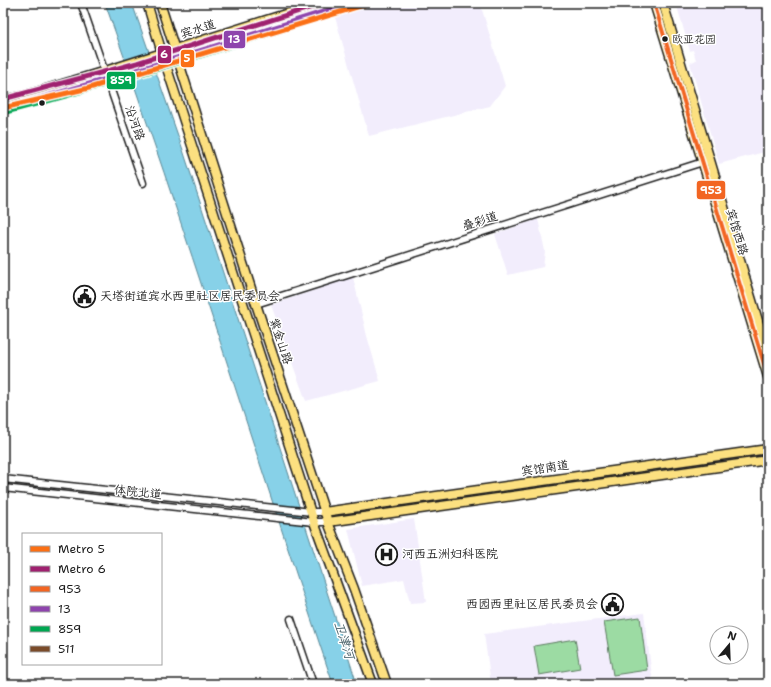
<svg xmlns="http://www.w3.org/2000/svg" width="771" height="687" viewBox="0 0 771 687" font-family="'Shantell Sans','LXGW WenKai TC',sans-serif">
	<style>
		.built { fill: #f2edfc }
		.green { fill: #9cdba3; stroke: #5c7c60 }
		.water { fill: #87d1e8; stroke: #5c8996 }
		.lines { fill: none; stroke-linecap: round; stroke-linejoin: round }
		.minor-casing { stroke: #1c1c1c; stroke-width: 9 }
		.major-casing { stroke: #1c1c1c; stroke-width: 11 }
		.minor { stroke: #fff; stroke-width: 6 }
		.major { stroke: #fce080; stroke-width: 8 }
		.bus-1-casing { stroke: #fff; stroke-width: 7 }
		.bus-2-casing { stroke: #fff; stroke-width: 7 }
		.bus-3-casing { stroke: #fff; stroke-width: 7 }
		.bus-4-casing { stroke: #fff; stroke-width: 7 }
		.bus-1 { stroke: #f26522; stroke-width: 4 }
		.bus-2 { stroke: #8e44ad; stroke-width: 4 }
		.bus-3 { stroke: #00a651; stroke-width: 4 }
		.bus-4 { stroke: #7a4b2a; stroke-width: 4 }
		.metro-1-casing { stroke: #fff; stroke-width: 8 }
		.metro-2-casing { stroke: #fff; stroke-width: 8 }
		.metro-1 { stroke: #fb6f14; stroke-width: 5 }
		.metro-2 { stroke: #9f216f; stroke-width: 5 }
		.bus-dot { fill: #1c1c1c; stroke: #fff; stroke-width: 1.5 }
		.labels { text-anchor: middle; stroke-width: 3; stroke-linejoin: round; paint-order: stroke }
		.bus-label { font-size: 11px; fill: #1c1c1c; stroke: #fff; text-anchor: start }
		.street-label { font-size: 12px; fill: #1c1c1c; stroke: #fff }
		.poi-label { font-size: 12px; fill: #1c1c1c; stroke: #fff; text-anchor: start }
		.water-label { font-size: 13px; font-style: italic; fill: #415b63; stroke: #fff }
		.line-badge { stroke: #fff; stroke-width: 1.5 }
		.badge-label { font-size: 11px; text-anchor: middle; font-weight: bold; fill: #fff }
	</style>
	<rect width="100%" height="100%" fill="#fff"/>
	<filter id="ink" filterUnits="userSpaceOnUse"><feTurbulence type="fractalNoise" baseFrequency=".025" numOctaves="2"/><feDisplacementMap in="SourceGraphic" scale="8" xChannelSelector="R" yChannelSelector="G"/><feConvolveMatrix kernelMatrix="1 2 1 2 8 2 1 2 1" color-interpolation-filters="sRGB"/></filter>
	<g filter="url(#ink)">
		<g class="built">
			<path d="M381,3H480L505,86L490,106L369,136L335,17Z"/>
			<path d="M676,3H768V151L719,164L690,63L696,60L693,50L690,51Z"/>
			<path d="M538,219L545,251L543,267L508,275L495,234Z"/>
			<path d="M353,277L367,336L380,381L306,401L271,305Z"/>
			<path d="M414,519L426,602L410,603L404,579L362,586L348,529Z"/>
			<path d="M644,613L653,684H491L484,634Z"/>
		</g>
		<g class="green">
			<path d="M640,617L647,670L613,675L604,622Z"/>
			<path d="M575,639L580,668L539,675L534,646Z"/>
		</g>
		<path class="water" d="M105,3H132L183,150L357,684H333C256,457 186,228 105,3Z"/>
		<g class="lines">
			<defs>
				<g id="minor">
					<path d="M81,3L143,183"/>
					<path d="M256,304L706,161"/>
					<path d="M3,479L312,512H324"/>
					<path d="M3,488L314,522H328"/>
					<path d="M291,619L313,684"/>
					<path d="M3,680V684"/>
				</g>
				<g id="major">
					<path d="M147,3L162,53L314,522L373,684"/>
					<path d="M160,3L256,304L328,522L354,589L387,684"/>
					<path d="M654,3L768,377"/>
					<path d="M663,3L768,354"/>
					<path d="M3,100L26,95L105,71L320,3"/>
					<path d="M3,107L42,97L165,61L350,3"/>
					<path d="M324,512L768,449"/>
					<path d="M328,522L768,460"/>
				</g>
			</defs>
			<use href="#minor" class="minor-casing"/>
			<use href="#major" class="major-casing"/>
			<use href="#minor" class="minor"/>
			<use href="#major" class="major"/>
			<defs>
				<path id="bus-1" d="M654,3L768,377"/>
				<path id="bus-2" d="M3,107C120,77 235,39 350,3"/>
				<path id="bus-3" d="M4,113C122,83 237,45 352,9"/>
				<path id="bus-4" d="M3,101C113,73 221,37 330,3"/>
			</defs>
			<use href="#bus-1" class="bus-1-casing"/>
			<use href="#bus-2" class="bus-2-casing"/>
			<use href="#bus-3" class="bus-3-casing"/>
			<use href="#bus-4" class="bus-4-casing"/>
			<use href="#bus-1" class="bus-1"/>
			<use href="#bus-2" class="bus-2"/>
			<use href="#bus-3" class="bus-3"/>
			<use href="#bus-4" class="bus-4"/>
			<defs>
				<path id="metro-1" d="M3,108L89,88L370,3"/>
				<path id="metro-2" d="M3,99L137,63L324,3"/>
			</defs>
			<use href="#metro-1" class="metro-1-casing"/>
			<use href="#metro-2" class="metro-2-casing"/>
			<use href="#metro-1" class="metro-1"/>
			<use href="#metro-2" class="metro-2"/>
		</g>
	</g>
	<defs>
		<symbol id="civic-ring" viewBox="-11 -11 22 22"><circle r="9.5" fill="#fff" stroke="#1c1c1c" stroke-width="1.5"/><path d="M-.6-6.5H3V-4.5H.6V-3L4-1V1h2V6H-6V1h2V-1L-.6-3ZM-1.2 2.5V6h2.4V2.5Z" fill="#1c1c1c"/></symbol>
		<symbol id="hospital-ring" viewBox="-11 -11 22 22"><circle r="9.5" fill="#fff" stroke="#1c1c1c" stroke-width="1.5"/><path d="M-5-5h3v3.5h4V-5h3V5h-3V1.5h-4V5h-3Z" fill="#1c1c1c"/></symbol>
	</defs>
	<g fill-rule="evenodd">
		<use href="#civic-ring" x="72" y="284" width="25" height="25"/>
		<use href="#hospital-ring" x="374" y="542" width="25" height="25"/>
		<use href="#civic-ring" x="600" y="592" width="25" height="25"/>
	</g>
	<g class="bus-dot">
		<circle cx="665" cy="39" r="3.5"/>
		<circle cx="42" cy="103" r="3.5"/>
	</g>
	<g class="labels">
		<g class="bus-label">
			<text x="672" y="43">欧亚花园</text>
		</g>
		<g class="street-label">
			<text transform="translate(198 29) rotate(-18)" y="4">宾水道</text>
			<text transform="translate(135 123) rotate(71)" y="4">沿河路</text>
			<text transform="translate(480 221) rotate(-18)" y="4">叠彩道</text>
			<text transform="translate(737 232) rotate(73)" y="4">宾馆西路</text>
			<text transform="translate(281 341) rotate(72)" y="4">紫金山路</text>
			<text transform="translate(545 468) rotate(-8)" y="4">宾馆南道</text>
			<text transform="translate(138 492) rotate(6)" y="4">体院北道</text>
		</g>
		<g class="poi-label">
			<text x="100" y="300">天塔街道宾水西里社区居民委员会</text>
			<text x="402" y="558">河西五洲妇科医院</text>
			<text x="598" y="608" text-anchor="end">西园西里社区居民委员会</text>
		</g>
		<g class="water-label">
			<text transform="translate(345 640) rotate(72)" y="5">卫津河</text>
		</g>
	</g>
	<g class="line-badge">
		<rect x="223" y="30" width="23" height="19" rx="4" fill="#8e44ad"/>
		<rect x="157" y="45" width="15" height="19" rx="4" fill="#9f216f"/>
		<rect x="180" y="49" width="15" height="19" rx="4" fill="#fb6f14"/>
		<rect x="106" y="71" width="30" height="19" rx="4" fill="#00a651"/>
		<rect x="696" y="180" width="30" height="20" rx="4" fill="#f26522"/>
	</g>
	<g class="badge-label">
		<text x="234" y="43">13</text>
		<text x="164" y="58">6</text>
		<text x="187" y="62">5</text>
		<text x="121" y="84">859</text>
		<text x="711" y="194">953</text>
	</g>
	<rect width="771" height="687" fill="none" stroke="#fff" stroke-width="16"/>
	<rect x="8" y="8" width="755" height="671" fill="none" stroke="#1c1c1c" stroke-width="1.5" filter="url(#ink)"/>
	<rect x="22" y="533" width="140" height="132" fill="#ffffff" stroke="#a4a4a4"/>
	<rect x="30" y="546" width="20" height="6" fill="#fb6f14" stroke="#a4a4a4"/>
	<text x="58" y="553" font-size="12" fill="#1c1c1c">Metro 5</text>
	<rect x="30" y="566" width="20" height="6" fill="#9f216f" stroke="#a4a4a4"/>
	<text x="58" y="573" font-size="12" fill="#1c1c1c">Metro 6</text>
	<rect x="30" y="586" width="20" height="6" fill="#f26522" stroke="#a4a4a4"/>
	<text x="58" y="593" font-size="12" fill="#1c1c1c">953</text>
	<rect x="30" y="606" width="20" height="6" fill="#8e44ad" stroke="#a4a4a4"/>
	<text x="58" y="613" font-size="12" fill="#1c1c1c">13</text>
	<rect x="30" y="626" width="20" height="6" fill="#00a651" stroke="#a4a4a4"/>
	<text x="58" y="633" font-size="12" fill="#1c1c1c">859</text>
	<rect x="30" y="646" width="20" height="6" fill="#7a4b2a" stroke="#a4a4a4"/>
	<text x="58" y="653" font-size="12" fill="#1c1c1c">511</text>
	<g transform="translate(729 645) rotate(19)"><circle r="19" fill="#ffffff" stroke="#a4a4a4"/>
	<path d="M0-3L7 15L0 10L-7 15Z" fill="#1c1c1c"/>
	<text y="-6" font-size="11" font-weight="bold" text-anchor="middle" fill="#1c1c1c">N</text>
	</g>
</svg>
